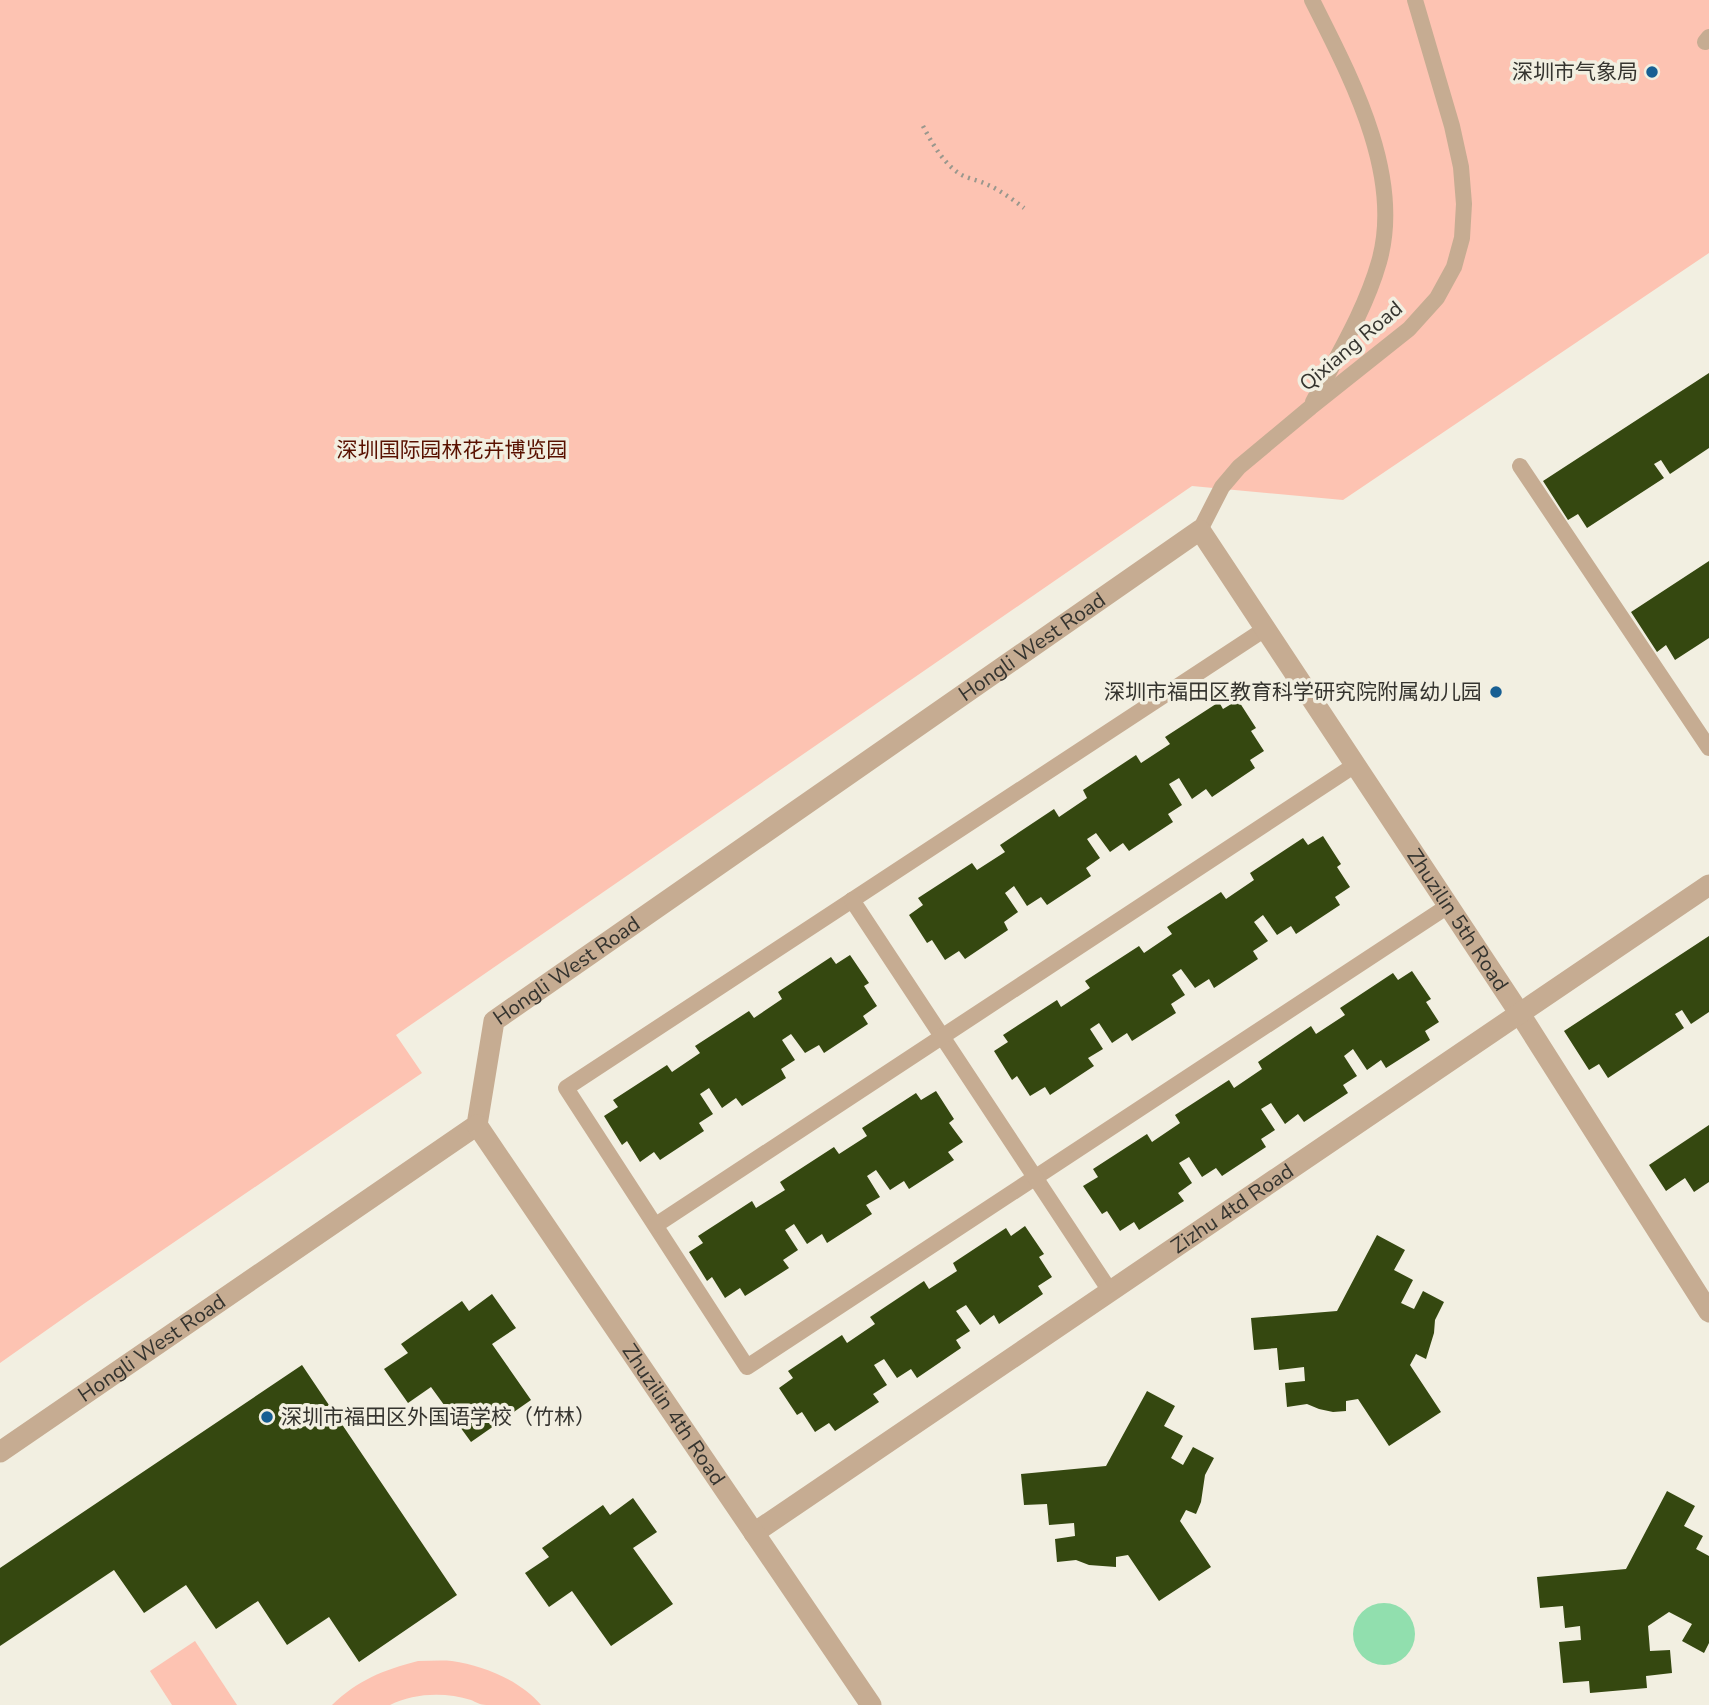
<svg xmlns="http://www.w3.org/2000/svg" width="1709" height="1705" viewBox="0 0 1709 1705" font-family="'Nunito Sans','Noto Sans SC',sans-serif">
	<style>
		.green { fill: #fdc3b2 }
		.water { fill: #91dfae }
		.building { fill: #354810 }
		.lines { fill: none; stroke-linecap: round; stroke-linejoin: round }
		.path { stroke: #99978d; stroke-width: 4.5; stroke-dasharray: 2 5; stroke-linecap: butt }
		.service { stroke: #c6ac92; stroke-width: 16 }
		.minor { stroke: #c6ac92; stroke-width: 21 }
		.tertiary { stroke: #c6ac92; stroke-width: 21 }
		.poi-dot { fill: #175f93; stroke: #f2efe1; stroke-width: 2.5 }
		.labels { text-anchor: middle; stroke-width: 7; stroke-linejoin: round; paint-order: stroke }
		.poi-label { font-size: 21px; fill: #35342f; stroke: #f2efe1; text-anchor: end }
		.street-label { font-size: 21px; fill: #35342f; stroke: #f2efe1 }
		.park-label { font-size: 21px; fill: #591100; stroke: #f2efe1 }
	</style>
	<rect width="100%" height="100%" fill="#f2efe1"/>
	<g class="green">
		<path d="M0,0H1709V253L1343,500L1192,486L396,1035L422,1073L85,1303L0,1363Z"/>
		<path d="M195,1641L237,1705H172L150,1671Z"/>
		<path d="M418,1661C429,1661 441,1660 452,1661C484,1666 520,1680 541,1705C523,1705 504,1705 486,1705C480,1705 476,1702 471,1700C445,1692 414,1693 390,1705H332C358,1680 383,1670 418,1661Z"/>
	</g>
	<circle class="water" cx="1384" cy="1634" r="31"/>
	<g class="building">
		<path d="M1709,373V448L1670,474L1661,460L1654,464L1664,478L1587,528L1578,514L1568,520L1543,481Z"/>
		<path d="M1709,561V638L1675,660L1666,645L1657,652L1631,612Z"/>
		<path d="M1238,700L1256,728L1251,731L1264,751L1250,760L1255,768L1212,797L1206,789L1192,799L1179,778L1169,784L1182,805L1168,814L1173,822L1129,851L1123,843L1110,852L1096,833L1087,839L1100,858L1086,868L1091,876L1047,905L1041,897L1027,906L1014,886L1005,893L1018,912L1004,922L1008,930L965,959L959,951L945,960L932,940L927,943L909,915L923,905L918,898L972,863L977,870L1005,852L1000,845L1054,809L1059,817L1087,798L1083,790L1136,755L1141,763L1170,744L1165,737L1219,702L1223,709Z"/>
		<path d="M1323,836L1341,864L1337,867L1350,887L1335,897L1340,905L1296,934L1291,926L1277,935L1263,915L1254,922L1268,941L1253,951L1258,959L1214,988L1209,979L1195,988L1181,969L1172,975L1185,995L1171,1004L1176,1013L1132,1041L1127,1033L1112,1043L1099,1023L1090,1029L1103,1049L1088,1058L1094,1066L1050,1095L1045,1087L1030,1096L1017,1076L1012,1080L994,1051L1008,1042L1003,1035L1057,1000L1061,1007L1090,988L1085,981L1139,946L1144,953L1172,934L1167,927L1221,892L1226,899L1254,880L1250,873L1303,838L1308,845Z"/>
		<path d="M1709,936V1012L1691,1024L1682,1010L1675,1014L1684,1028L1608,1078L1599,1064L1589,1070L1564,1031Z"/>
		<path d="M850,955L869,983L864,986L877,1006L863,1016L868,1024L824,1053L819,1045L805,1053L791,1034L782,1040L795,1060L781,1069L786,1078L742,1106L736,1098L722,1108L709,1088L700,1094L713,1114L699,1123L704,1131L660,1160L654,1152L640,1162L627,1141L622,1145L604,1116L618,1107L613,1100L667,1065L672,1072L700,1053L695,1046L749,1011L754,1018L782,999L778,992L831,957L836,964Z"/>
		<path d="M1412,971L1431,999L1426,1002L1439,1022L1425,1031L1430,1040L1386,1068L1381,1060L1367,1070L1353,1049L1344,1056L1357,1076L1343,1085L1348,1093L1304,1122L1298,1114L1285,1124L1271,1103L1261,1109L1275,1130L1261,1139L1266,1147L1222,1176L1216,1168L1202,1177L1189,1157L1179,1163L1192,1183L1178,1193L1184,1201L1139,1230L1134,1222L1120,1231L1107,1211L1102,1214L1083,1186L1098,1177L1093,1169L1147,1134L1152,1142L1180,1123L1175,1115L1229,1080L1234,1088L1262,1069L1258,1062L1311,1026L1316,1034L1345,1015L1340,1008L1393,973L1398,980Z"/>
		<path d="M936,1091L954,1119L949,1123L963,1142L948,1152L954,1160L909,1189L904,1181L890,1190L876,1170L867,1176L880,1197L866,1205L872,1214L827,1243L822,1234L807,1244L794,1224L785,1230L798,1250L783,1260L789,1268L745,1296L740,1288L725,1298L712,1277L707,1281L689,1252L703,1243L698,1236L752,1201L756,1208L785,1190L780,1182L834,1147L839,1154L867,1136L862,1128L916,1093L921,1100Z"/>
		<path d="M1709,1125V1182L1694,1192L1685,1178L1666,1191L1649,1165Z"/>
		<path d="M1025,1226L1044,1254L1039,1257L1052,1277L1038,1286L1043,1294L999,1324L994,1315L980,1325L966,1305L956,1311L970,1331L956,1340L961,1348L917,1378L911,1369L897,1378L884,1359L874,1365L887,1385L873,1394L879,1402L835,1431L829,1423L815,1432L802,1412L797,1415L779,1388L793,1378L788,1371L842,1335L847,1343L875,1324L870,1317L924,1281L929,1289L957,1271L953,1263L1006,1228L1011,1236Z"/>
		<path d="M1377,1235L1405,1250L1394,1270L1413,1280L1401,1303L1414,1309L1423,1291L1444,1302L1435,1320L1434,1333L1426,1359L1416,1354L1410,1365L1441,1412L1389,1446L1358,1399L1346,1401V1411L1333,1412L1319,1409L1307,1404L1287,1407L1285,1383L1305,1381L1304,1367L1279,1370L1277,1348L1254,1350L1251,1318L1337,1311Z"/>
		<path d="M492,1294L516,1328L492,1344L531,1400L471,1442L431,1387L408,1403L384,1369L408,1353L401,1344L462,1301L469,1311Z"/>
		<path d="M302,1365L457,1595L359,1662L329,1617L287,1645L258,1601L216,1629L186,1585L144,1613L114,1570L0,1646V1568Z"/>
		<path d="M1147,1391L1175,1406L1164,1426L1183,1436L1171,1458L1183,1465L1193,1447L1214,1458L1205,1475L1201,1502L1196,1514L1186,1510L1180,1521L1211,1567L1159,1601L1128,1555L1116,1557V1567L1089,1565L1076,1560L1057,1562L1055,1539L1075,1536L1074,1523L1049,1525L1047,1504L1024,1505L1021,1474L1106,1466Z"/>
		<path d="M1667,1491L1695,1506L1684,1526L1703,1536L1696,1549L1709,1556V1643L1704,1653L1682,1641L1692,1624L1669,1612L1648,1626L1650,1651L1670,1650L1672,1673L1646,1676L1647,1688L1590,1693L1589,1681L1563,1683L1559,1642L1581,1640L1580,1626L1565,1628L1563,1606L1540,1608L1537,1577L1626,1569Z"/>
		<path d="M633,1498L657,1532L633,1548L673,1604L611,1646L572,1591L549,1607L525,1573L549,1557L542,1548L603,1505L610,1515Z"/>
	</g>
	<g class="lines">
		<path class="path" d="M923,126C932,143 943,163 960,174C968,179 978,180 986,184C1000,190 1012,199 1024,208"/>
		<g class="service">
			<path d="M1312,0C1350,76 1404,175 1379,262C1365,311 1337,356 1313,402"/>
			<path d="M1705,42L1709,37"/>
			<path d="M1520,466L1709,748"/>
			<path d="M1200,530L1222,487L1239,467L1311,407L1409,329L1437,298L1454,267L1462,238L1464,204L1461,167L1452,126L1415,0"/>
			<path d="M1265,629L566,1088L747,1367L1448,906"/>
			<path d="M852,900L1110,1291"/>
			<path d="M656,1225L1355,765"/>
		</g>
		<g class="minor">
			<path id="s1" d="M0,1452L477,1125L494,1021L1200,530L1520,1014L1709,1312"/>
			<path id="s2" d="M754,1533L1709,885"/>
		</g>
		<path class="tertiary" id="s3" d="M477,1125L871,1705"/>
	</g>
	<g class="poi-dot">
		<circle cx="1652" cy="72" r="7"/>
		<circle cx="1496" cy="692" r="7"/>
		<circle cx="267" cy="1417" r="7"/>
	</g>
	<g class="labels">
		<g class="poi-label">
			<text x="1638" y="79">深圳市气象局</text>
			<text x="1482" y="699">深圳市福田区教育科学研究院附属幼儿园</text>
			<text x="281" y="1424" text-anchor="start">深圳市福田区外国语学校（竹林）</text>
		</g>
		<g class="street-label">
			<text transform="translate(1351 346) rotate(-40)" y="7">Qixiang Road</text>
			<text dy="7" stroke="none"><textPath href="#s1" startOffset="1339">Hongli West Road</textPath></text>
			<text dy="7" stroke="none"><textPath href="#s1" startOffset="2011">Zhuzilin 5th Road</textPath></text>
			<text dy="7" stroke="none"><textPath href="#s1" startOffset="772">Hongli West Road</textPath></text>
			<text dy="7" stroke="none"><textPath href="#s2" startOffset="578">Zizhu 4td Road</textPath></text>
			<text dy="7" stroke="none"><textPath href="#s1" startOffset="184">Hongli West Road</textPath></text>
			<text dy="7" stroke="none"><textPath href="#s3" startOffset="350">Zhuzilin 4th Road</textPath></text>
		</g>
		<g class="park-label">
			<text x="452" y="457">深圳国际园林花卉博览园</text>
		</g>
	</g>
</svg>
